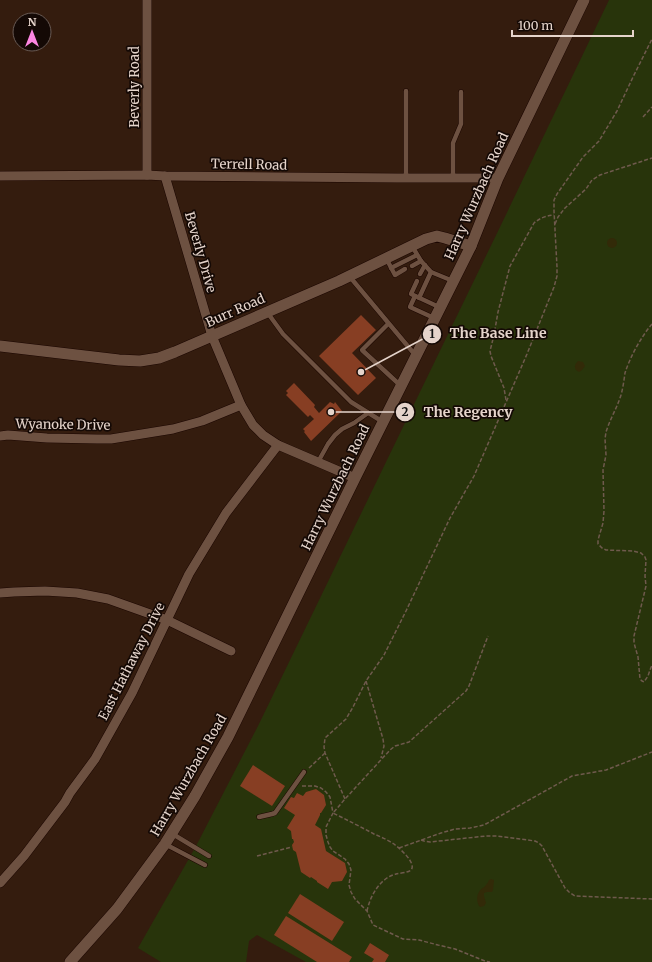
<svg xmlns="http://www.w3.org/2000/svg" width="652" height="962" viewBox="0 0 652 962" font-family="Merriweather,serif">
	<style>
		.green { fill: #28340b }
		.sand { fill: #322a08 }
		.building { fill: #873e23 }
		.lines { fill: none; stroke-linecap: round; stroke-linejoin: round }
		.service-casing { stroke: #1b0600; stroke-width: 5.5 }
		.minor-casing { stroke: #1b0600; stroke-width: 10 }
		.tertiary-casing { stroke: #1b0600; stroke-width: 12 }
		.secondary-casing { stroke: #1b0600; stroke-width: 12 }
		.path { stroke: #6f5a4d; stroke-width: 1.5; stroke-dasharray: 4 2; stroke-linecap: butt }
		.service { stroke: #6d5141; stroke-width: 4.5 }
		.minor { stroke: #6d5141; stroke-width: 9 }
		.tertiary { stroke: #6d5141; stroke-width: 11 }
		.secondary { stroke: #6d5141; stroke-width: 11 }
		.labels { text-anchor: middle; stroke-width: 3.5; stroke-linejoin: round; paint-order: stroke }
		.street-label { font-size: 13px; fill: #e5d4cb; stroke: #140905 }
		.leader { fill: none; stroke: #e5d4cb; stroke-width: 1.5 }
		.callout-dot { fill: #e5d4cb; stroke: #140905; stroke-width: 1.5 }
		.mark-label { font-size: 12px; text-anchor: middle; font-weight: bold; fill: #111 }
		.callout-label { font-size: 14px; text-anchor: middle; font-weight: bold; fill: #e5d4cb; stroke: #140905; stroke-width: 3.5; stroke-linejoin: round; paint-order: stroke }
	</style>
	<rect width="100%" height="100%" fill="#341c0e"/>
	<path class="green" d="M609,0H652V962H306L257,935L249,941L246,962H161L138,948L195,848L258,726L500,227Z"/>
	<g class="sand">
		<circle cx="612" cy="243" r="5"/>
		<path d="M578,361L583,362L585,366L582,370L579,372L576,370C574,367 575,364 578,361Z"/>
		<path d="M491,879L494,880L493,890L492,892H487L484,893V896L486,903L484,906L480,907C477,904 476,896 479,892C480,889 484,888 486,885C487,884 488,882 489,880Z"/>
	</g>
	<g class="building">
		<path d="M361,315L376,330L352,353L376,378L358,395L319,356Z"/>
		<path d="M294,383L315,405L314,407L319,413L330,402L334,404L335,402L342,411L311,441L304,432L305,431L303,429L314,419L310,415L308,417L286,395L288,393L286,391Z"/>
		<path d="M253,765L285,786L272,806L240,786Z"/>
		<path d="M316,789L324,795L326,805L321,813H320V815L315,825L321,829L326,851L345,863L347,872L342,881L332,882L328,889L317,882V881L311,877L310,878L301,872L296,852L293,850L292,845L294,842L293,839H292L291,831L287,828L295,815L284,808L291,797L294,798L297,793L303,796L306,792Z"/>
		<path d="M300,894L344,922L332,941L288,913Z"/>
		<path d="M286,916L352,957L349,962H317L274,935Z"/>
		<path d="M370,943L389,955L385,962H372L374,959L364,953Z"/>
	</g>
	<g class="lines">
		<defs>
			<g id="service">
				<path d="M406,91V178"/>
				<path d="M453,178V143L461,124V92"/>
				<path d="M386,258L395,275L405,269"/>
				<path d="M421,261L431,272L453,281"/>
				<path d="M412,266L421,261L412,246"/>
				<path d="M391,268L417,255"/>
				<path d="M420,274L425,265"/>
				<path d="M350,277L416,356"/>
				<path d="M417,281L411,294L439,307"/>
				<path d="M415,296L410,307L434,318"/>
				<path d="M419,298L431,272"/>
				<path d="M267,312L283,334L351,402L383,422"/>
				<path d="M388,324L362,350L401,386"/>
				<path d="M318,462L328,444L335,435L342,429L354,423L368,413"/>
				<path d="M259,817L272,814L275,813L304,772"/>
				<path d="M171,833L209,856"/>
				<path d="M165,844L205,865"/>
			</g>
			<g id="minor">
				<path d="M147,175V0"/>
				<path d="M0,176L147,175L165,176L397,178H498"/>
				<path d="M165,176L212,336L241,405L253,425L263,435L278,445L355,478"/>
				<path d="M0,436L8,435L47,438L97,439H111L173,429L202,421L241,405"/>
				<path d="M0,593L14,592L45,591L77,593L108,599L167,620L231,651"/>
				<path d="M0,883L24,856L65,802L70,793L95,759L132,693L189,574L226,513L278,445"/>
			</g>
			<path id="tertiary" d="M0,346L119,360L140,361L159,358L175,352L339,281L426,239L437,236L445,238L471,246"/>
			<path id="secondary" d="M70,962L117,909L165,844L195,796L228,737L355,478L471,246L498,178L584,0"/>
		</defs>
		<use href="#service" class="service-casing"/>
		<use href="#minor" class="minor-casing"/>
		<use href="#tertiary" class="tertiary-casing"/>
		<use href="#secondary" class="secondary-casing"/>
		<g class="path">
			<path d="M643,117L652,107"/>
			<path d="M555,224L558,217L565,208L586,189L592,180L600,175L652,158"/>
			<path d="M652,324C641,337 630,357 625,373C624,380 623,388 621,395C617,408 610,419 606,432L605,439L606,455L603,470L604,511L603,523L598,540V544L602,548L606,550L633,551L641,553L645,557L646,560L645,576L646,586L634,636V643L638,657L640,679L642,681L644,682L648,676L650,670L652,665"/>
			<path d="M506,400L504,388L491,356L490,351L494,335L498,312L510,266L534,223C540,218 545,216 554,215"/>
			<path d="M366,681L383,739L384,746L381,758"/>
			<path d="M309,768L325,753"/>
			<path d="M302,786H315L321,788L326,792L330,797L333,813L326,827V835L328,842L330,847L333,851L345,859L349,864L351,870L349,885L351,892L355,899L367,911L373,925L403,939L419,940L438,945L455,949L485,961L490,962"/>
			<path d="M345,799L325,753L324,747L325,738L346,719L353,707L366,681L384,655L406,611L450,518L474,476L527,354L554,287L557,276V267L554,211V200L557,194L583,157L599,141L617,111L633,77L652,39"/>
			<path d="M421,840L424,841L430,842L486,836H497L535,841L539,843L542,846L565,888L569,892L575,896L652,899"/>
			<path d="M399,848L441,833L455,829L470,828L484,825L572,776L606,770L652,752"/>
			<path d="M257,856L292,847"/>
			<path d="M367,911C370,896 380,878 396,874C400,873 407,873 411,870C417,863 399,848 394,844C388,840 381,837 374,834C361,827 347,820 333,813L345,799L390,750L395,746L409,742L466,691L469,686L488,636"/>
		</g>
		<use href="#service" class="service"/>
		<use href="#minor" class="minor"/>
		<use href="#tertiary" class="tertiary"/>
		<use href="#secondary" class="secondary"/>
	</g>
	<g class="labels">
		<g class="street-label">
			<text transform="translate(134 87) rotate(-90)" y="5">Beverly Road</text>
			<text transform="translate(249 164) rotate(1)" y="5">Terrell Road</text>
			<text transform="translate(476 196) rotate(-66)" y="5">Harry Wurzbach Road</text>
			<text transform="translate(201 252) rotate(74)" y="5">Beverly Drive</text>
			<text transform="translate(235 310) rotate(-24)" y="5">Burr Road</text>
			<text transform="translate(63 424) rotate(1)" y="5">Wyanoke Drive</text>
			<text transform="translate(335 487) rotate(-64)" y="5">Harry Wurzbach Road</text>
			<text transform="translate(131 661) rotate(-63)" y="5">East Hathaway Drive</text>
			<text transform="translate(188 775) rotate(-60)" y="5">Harry Wurzbach Road</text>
		</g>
	</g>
	<path class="leader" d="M361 372L432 334M331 412L405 412"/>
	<g class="callout-dot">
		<circle cx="361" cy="372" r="4"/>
		<circle cx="331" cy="412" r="4"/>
		<circle cx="432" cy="334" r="10"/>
		<circle cx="405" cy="412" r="10"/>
	</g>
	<g class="mark-label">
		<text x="432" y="338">1</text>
		<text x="405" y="416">2</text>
	</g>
	<g class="callout-label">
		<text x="498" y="338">The Base Line</text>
		<text x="468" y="417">The Regency</text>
	</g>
	<g transform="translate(32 32)"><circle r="19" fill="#140905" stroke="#685a54"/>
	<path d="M0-3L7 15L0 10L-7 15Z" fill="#fd86e2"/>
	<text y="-6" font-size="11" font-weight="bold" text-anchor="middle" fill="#e5d4cb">N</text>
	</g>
	<path d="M512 30v6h121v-6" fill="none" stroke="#e5d4cb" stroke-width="2"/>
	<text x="518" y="30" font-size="12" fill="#e5d4cb" stroke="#140905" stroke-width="3" paint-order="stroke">100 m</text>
</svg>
